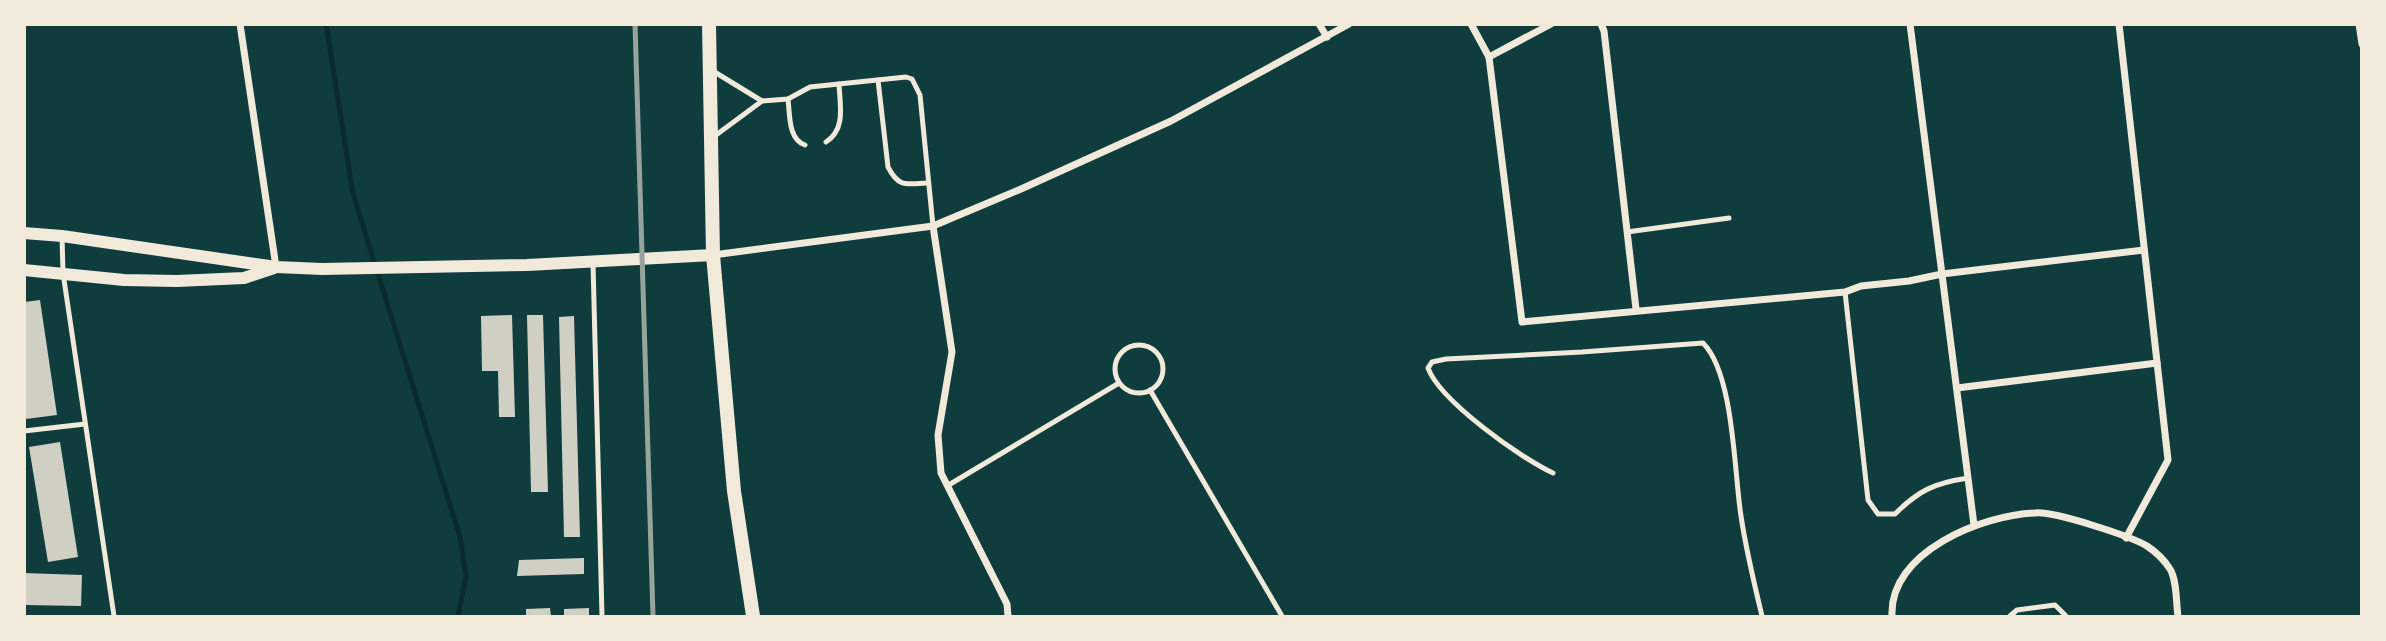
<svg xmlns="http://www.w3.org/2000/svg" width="2386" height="641" viewBox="0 0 2386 641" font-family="Commissioner,sans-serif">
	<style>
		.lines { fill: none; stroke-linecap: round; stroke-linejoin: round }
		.stream { stroke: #0a2a2b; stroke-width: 5 }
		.building { fill: #cfcfc3 }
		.service { stroke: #f1e9da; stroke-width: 5 }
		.minor { stroke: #f1e9da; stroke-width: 7 }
		.tertiary { stroke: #f1e9da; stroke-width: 12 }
		.secondary { stroke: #f1e9da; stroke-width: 14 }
		.rail { stroke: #97a49c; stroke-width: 5 }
	</style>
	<rect width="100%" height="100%" fill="#0f3d3e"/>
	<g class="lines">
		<path class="stream" d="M326,24L353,194L460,537L466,576L458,616"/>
	</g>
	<g class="building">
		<path d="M40,300L57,415L26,419L24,302Z"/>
		<path d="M512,315L515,417H499L498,371H482L481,316Z"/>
		<path d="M527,315H543L548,492H531Z"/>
		<path d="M574,316L580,537H564L559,317Z"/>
		<path d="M60,442L78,557L48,562L29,447Z"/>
		<path d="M584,558V574L517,576L519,560Z"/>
		<path d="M24,573L82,575L81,606L24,605Z"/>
		<path d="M550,608L551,616H526V609Z"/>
		<path d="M589,608V616H564V609Z"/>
	</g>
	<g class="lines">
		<g class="service">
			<path d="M878,80L888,167C899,188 906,184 927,183"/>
			<path d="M788,99C790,115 788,139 805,145"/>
			<path d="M762,101L788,99L810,87L906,77L912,79L920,95L933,226"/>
			<path d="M712,138L762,101L713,71"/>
			<path d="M826,142C846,129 840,106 839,84"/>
			<path d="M1627,232L1729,218"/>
			<path d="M62,236L63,273L114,616"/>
			<path d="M593,263L602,616"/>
			<path d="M1845,292L1868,500L1878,514H1895C1919,490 1935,483 1968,478"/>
			<circle cx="1139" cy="369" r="24"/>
			<path d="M1150,390L1282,616"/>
			<path d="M24,431L85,424"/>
			<path d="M1553,473C1522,459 1440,401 1428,368L1432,362L1446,359L1582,352L1703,343C1734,374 1734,472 1741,516C1746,550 1754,583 1762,616"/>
			<path d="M947,486L1119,383"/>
			<path d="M2010,616L2017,610L2055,605L2066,616"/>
		</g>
		<g class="minor">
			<path d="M240,24L276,267"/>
			<path d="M1319,24L1327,37"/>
			<path d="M1471,24L1489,57L1522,322L1845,292L1861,286L1909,281L1942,274L2144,250"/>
			<path d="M1601,24L1604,31L1636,309"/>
			<path d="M1910,24L1974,525"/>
			<path d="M2119,24L2168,460L2126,538"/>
			<path d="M2359,24L2362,44"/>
			<path d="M1489,57L1551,24"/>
			<path d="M933,226L952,352L938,435L941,473L1007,604L1008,616"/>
			<path d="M713,255L933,226L1021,189L1171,121L1349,24"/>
			<path d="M1957,388L2157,363"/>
			<path d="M1892,616C1889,552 1982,515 2035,513C2054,511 2130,536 2147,546C2156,552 2165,561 2170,569C2177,580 2176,603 2178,616"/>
		</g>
		<g class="tertiary">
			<path d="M24,233L62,236L276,267L322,269L527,265L713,255"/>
			<path d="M24,270L124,280L177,281L244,278L274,268"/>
		</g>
		<path class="secondary" d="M709,24L713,255L734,491L753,616"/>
		<path class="rail" d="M635,24L653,616"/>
	</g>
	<rect width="2386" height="641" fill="none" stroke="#f1e9da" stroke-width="52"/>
</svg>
